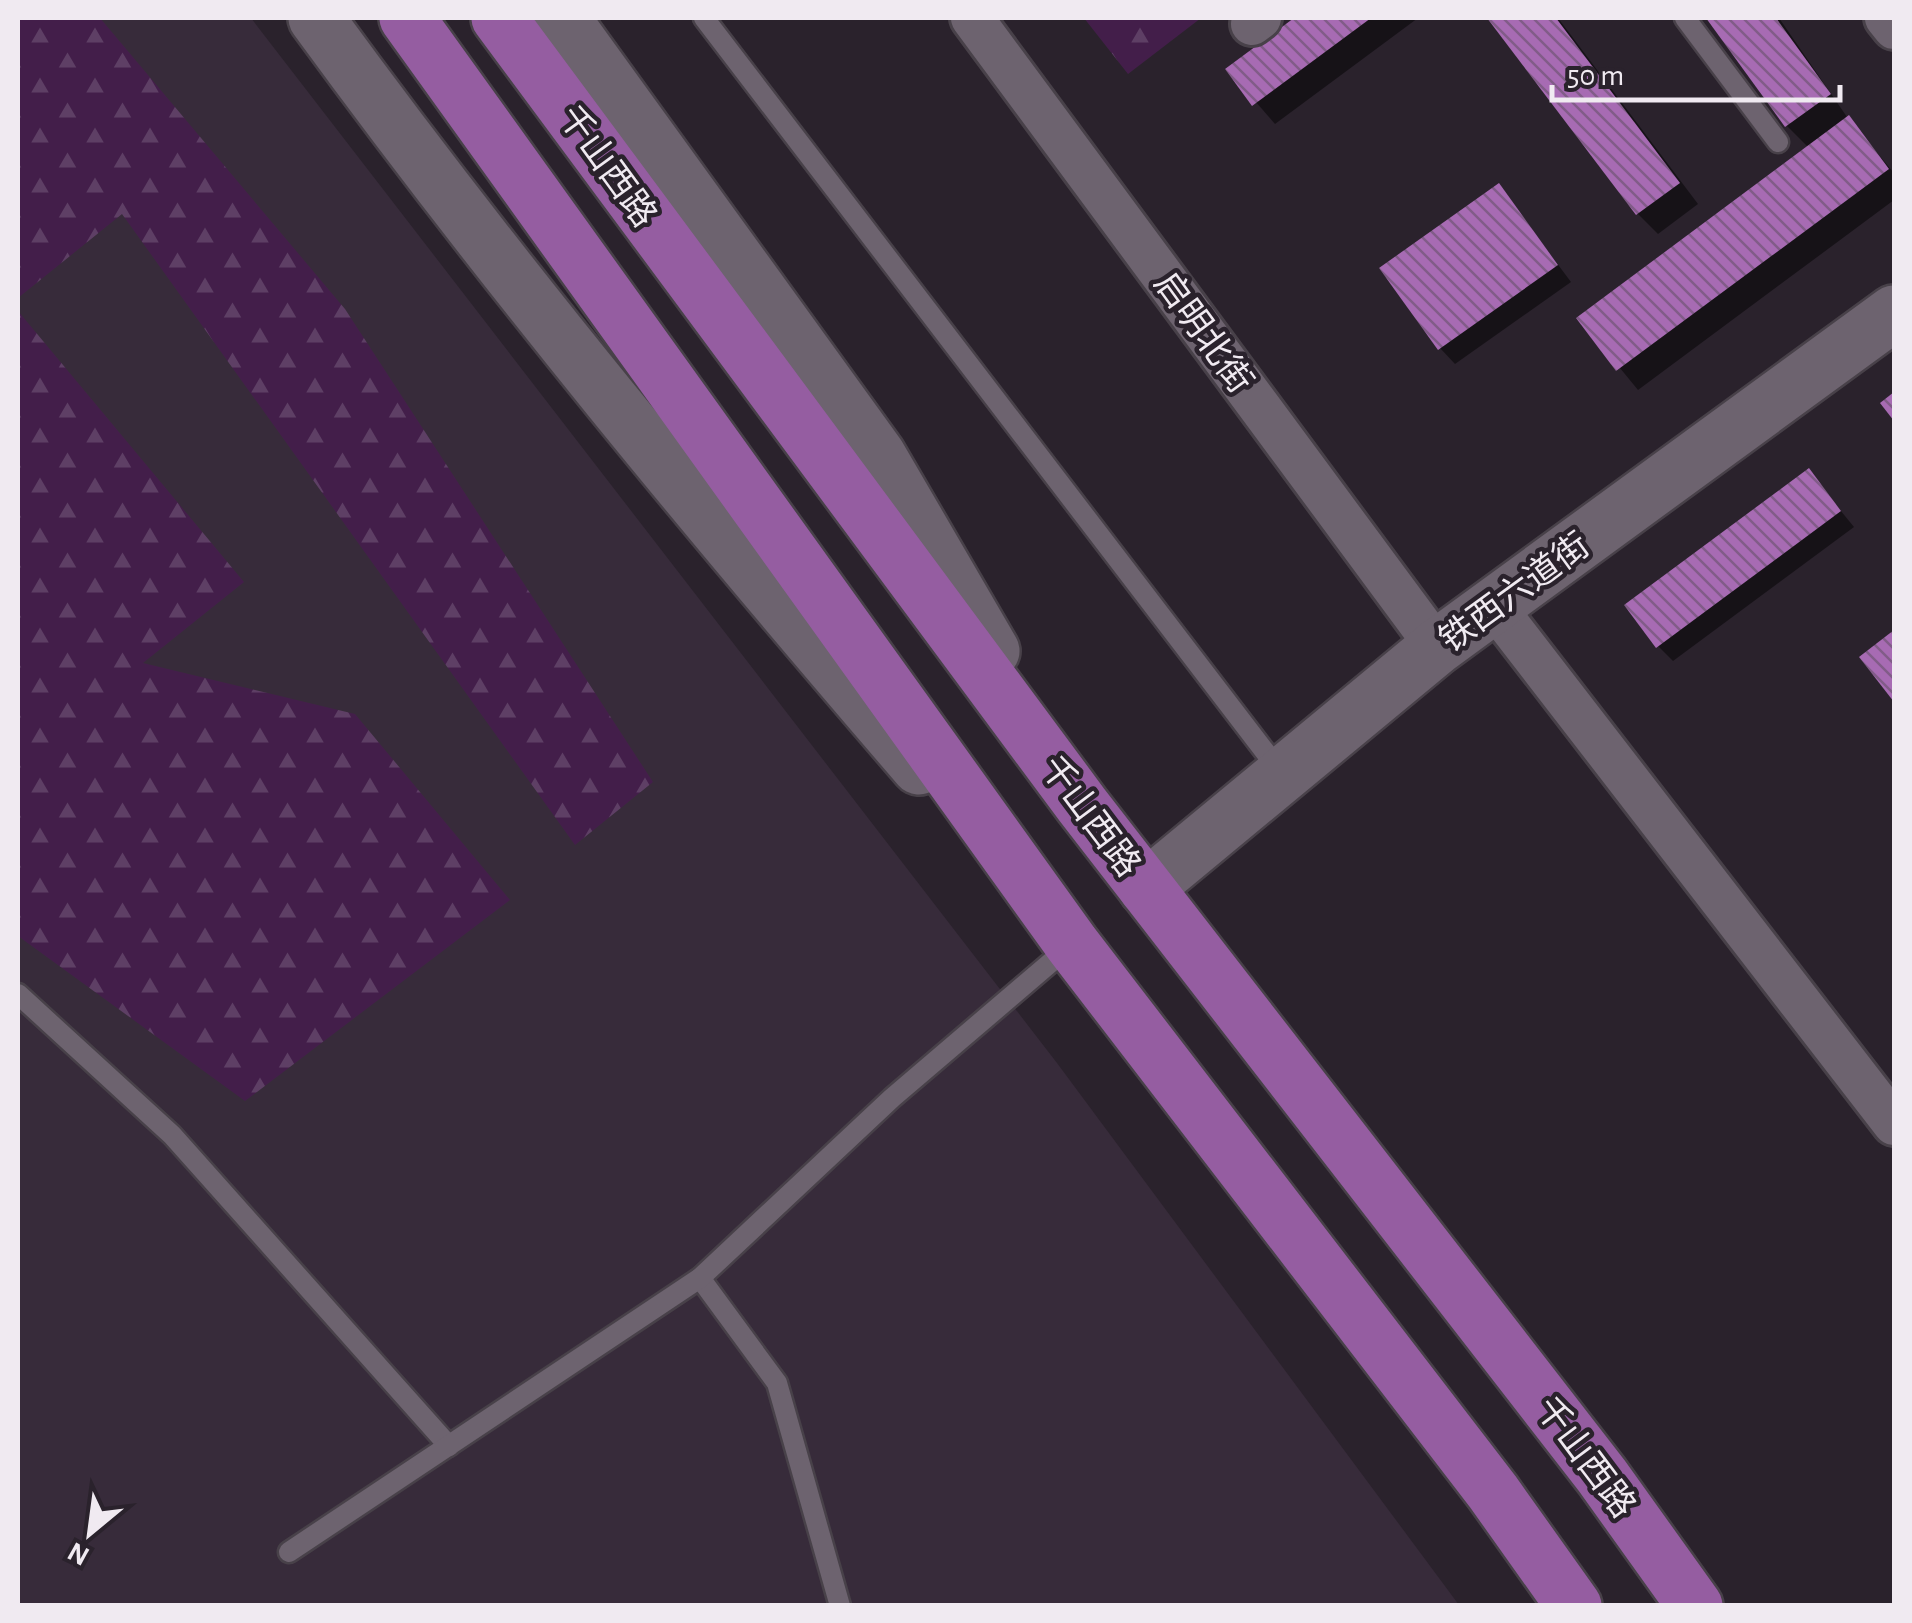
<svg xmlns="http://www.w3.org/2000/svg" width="1912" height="1623" viewBox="0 0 1912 1623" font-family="'Alegreya Sans','Noto Sans SC',sans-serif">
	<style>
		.built { fill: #372b3a }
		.forest { fill: url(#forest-firs) }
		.shadow { fill: #0007 }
		.building { fill: url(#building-back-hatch) }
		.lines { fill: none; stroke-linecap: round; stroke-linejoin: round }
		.service-casing { stroke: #484149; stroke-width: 25 }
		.minor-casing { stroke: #484149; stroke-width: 48 }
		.secondary-casing { stroke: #484149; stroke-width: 60 }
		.primary-casing { stroke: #484149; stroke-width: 60 }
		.service { stroke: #6d636f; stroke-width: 20 }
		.minor { stroke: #6d636f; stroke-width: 42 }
		.secondary { stroke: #6d636f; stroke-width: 55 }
		.primary { stroke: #955da1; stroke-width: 55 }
		.labels { text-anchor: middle; stroke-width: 9; stroke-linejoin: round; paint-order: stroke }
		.street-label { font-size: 35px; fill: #f0eaf1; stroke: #2a222c }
	</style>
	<defs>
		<pattern id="forest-firs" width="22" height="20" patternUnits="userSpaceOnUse" patternTransform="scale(2.5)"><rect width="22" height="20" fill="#431e4a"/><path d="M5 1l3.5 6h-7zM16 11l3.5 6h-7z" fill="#5e3f65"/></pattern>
		<pattern id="building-back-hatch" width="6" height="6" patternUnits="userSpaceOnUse" patternTransform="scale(2.5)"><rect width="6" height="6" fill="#a76bb3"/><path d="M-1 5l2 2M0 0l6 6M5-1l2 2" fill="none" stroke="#815c88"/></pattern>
	</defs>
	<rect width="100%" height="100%" fill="#2a222c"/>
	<path class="built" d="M18,18H251L1057,1063L1459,1605H18Z"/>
	<g class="forest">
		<path d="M18,18H100L345,309L653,782L575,845L122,214L18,298Z"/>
		<path d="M1084,18H1201L1128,74Z"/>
		<path d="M18,311L244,582L143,663L355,714L510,900L245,1101L18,936Z"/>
	</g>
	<g class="shadow">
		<path d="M1298,18H1418L1275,124L1228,70Z"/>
		<path d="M1491,18H1558L1698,204L1658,234L1638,214Z"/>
		<path d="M1709,18H1779L1847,117L1894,173V200L1638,390L1579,318L1809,148L1787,126Z"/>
		<path d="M1499,186L1571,282L1455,364L1440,348Z"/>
		<path d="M1809,472L1854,527L1673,661L1658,646Z"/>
	</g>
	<g class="building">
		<path d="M1294,18H1371L1252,106L1225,69Z"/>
		<path d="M1487,18H1556L1680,183L1636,215Z"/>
		<path d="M1706,18H1776L1831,94L1785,127Z"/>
		<path d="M1849,115L1889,169L1616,371L1576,318Z"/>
		<path d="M1499,183L1558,265L1438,350L1379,268Z"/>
		<path d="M1894,392V421L1880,403Z"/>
		<path d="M1809,468L1841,511L1656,648L1624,605Z"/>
		<path d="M1894,630V702L1859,657Z"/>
	</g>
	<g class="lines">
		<defs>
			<g id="service">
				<path d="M704,18L1282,774"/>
				<path d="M1685,18L1778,142"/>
				<path d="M18,994L172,1135L449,1446"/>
				<path d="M700,1278L777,1383L840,1606"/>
				<path d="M289,1552L700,1278L892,1098L1070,946"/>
			</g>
			<g id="minor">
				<path d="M972,18L1437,647"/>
				<path d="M1886,18L1894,28"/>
				<path d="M1252,24L1260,18"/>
				<path d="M1494,606L1894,1124"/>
			</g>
			<g id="secondary">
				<path d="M316,18C505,277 709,523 919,767"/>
				<path d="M562,18L878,455L992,651"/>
				<path d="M1146,888L1437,647L1894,313"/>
			</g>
			<g id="primary">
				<path d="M407,18L1072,944L1493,1492L1574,1606"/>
				<path d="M499,18L1082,805L1602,1476L1695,1606"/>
			</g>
		</defs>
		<use href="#service" class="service-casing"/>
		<use href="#minor" class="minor-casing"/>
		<use href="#secondary" class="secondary-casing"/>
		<use href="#primary" class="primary-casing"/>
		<use href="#service" class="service"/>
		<use href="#minor" class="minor"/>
		<use href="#secondary" class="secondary"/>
		<use href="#primary" class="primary"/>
	</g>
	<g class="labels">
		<g class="street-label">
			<text transform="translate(608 166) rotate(54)" y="12">千山西路</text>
			<text transform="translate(1204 332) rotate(54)" y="12">启明北街</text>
			<text transform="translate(1514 592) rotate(-36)" y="12">铁西六道街</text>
			<text transform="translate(1091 816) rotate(53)" y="12">千山西路</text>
			<text transform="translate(1586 1457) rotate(53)" y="12">千山西路</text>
		</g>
	</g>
	<rect width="1912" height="1623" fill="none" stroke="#f0eaf1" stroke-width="40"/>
	<g transform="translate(90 1533) rotate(209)" stroke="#2a222c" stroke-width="8" paint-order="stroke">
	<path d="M0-8L18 38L0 25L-18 38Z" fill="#f0eaf1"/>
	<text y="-15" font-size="28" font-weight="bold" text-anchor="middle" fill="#f0eaf1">N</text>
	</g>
	<path d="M1552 85v15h288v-15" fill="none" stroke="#f0eaf1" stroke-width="5"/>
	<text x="1567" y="85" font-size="30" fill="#f0eaf1" stroke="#2a222c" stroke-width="8" paint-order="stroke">50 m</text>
</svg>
